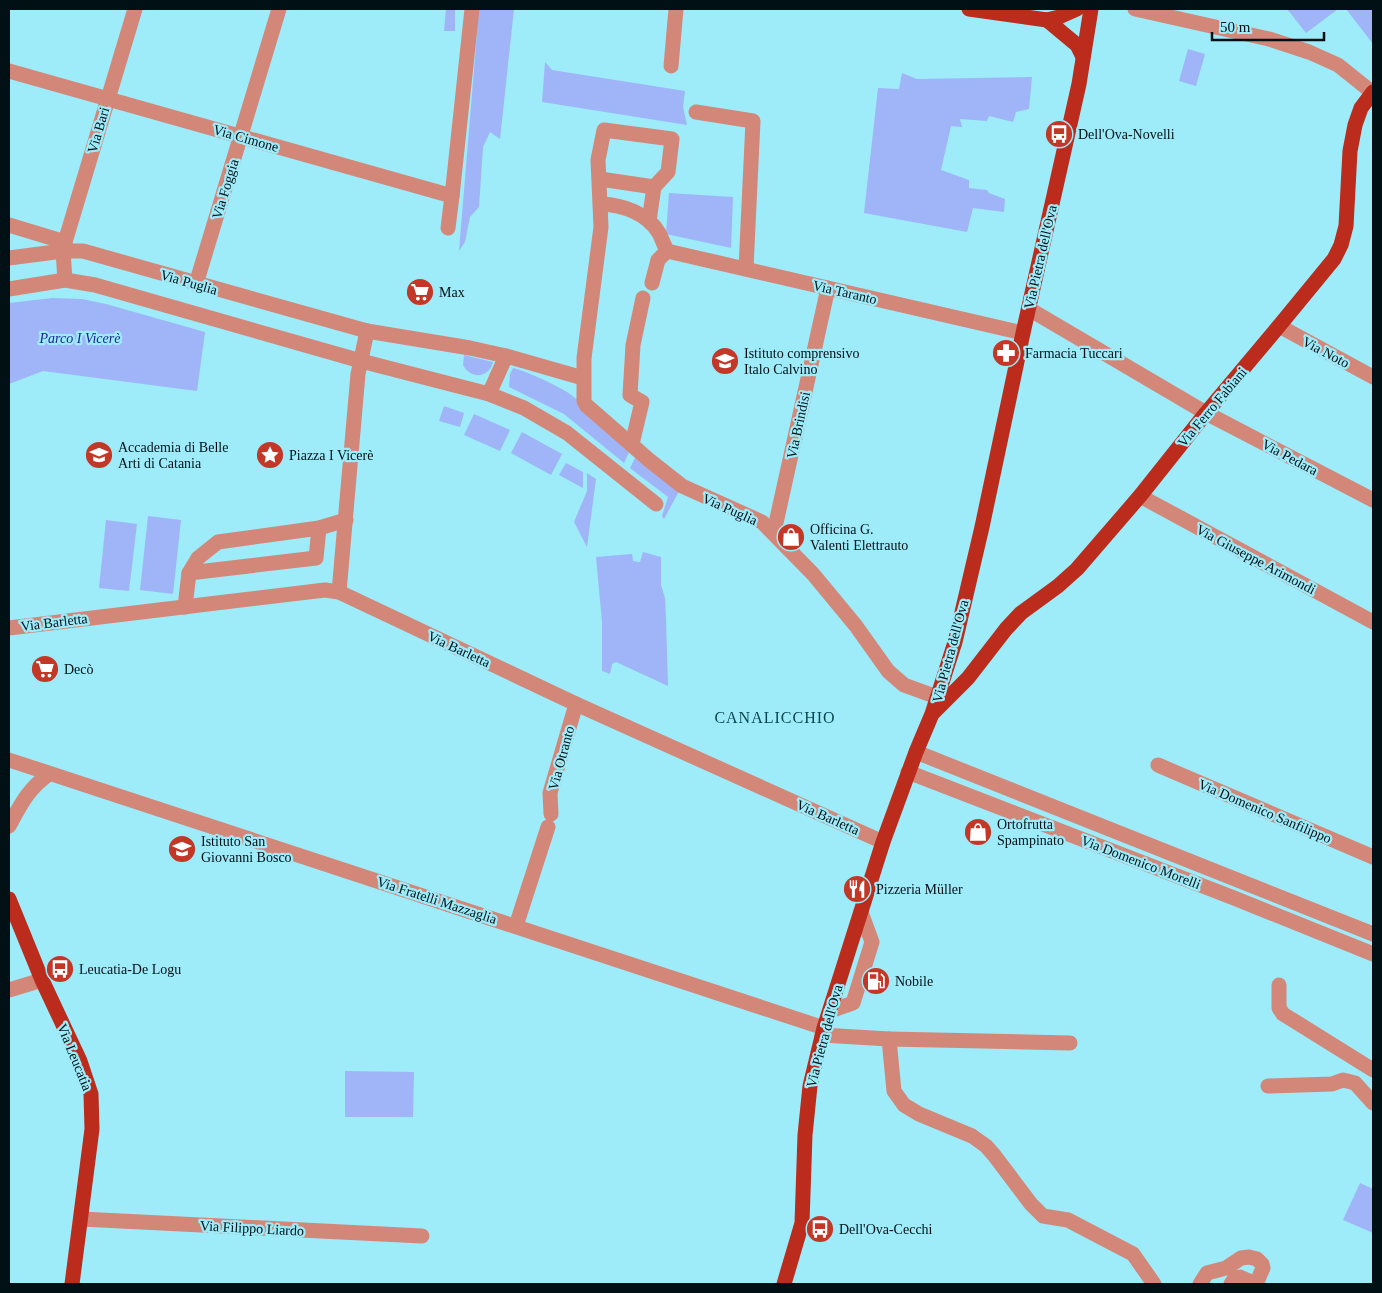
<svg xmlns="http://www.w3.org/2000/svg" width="1382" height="1293" viewBox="0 0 1382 1293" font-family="'Times New Roman',serif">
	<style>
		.green { fill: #a0b5f7 }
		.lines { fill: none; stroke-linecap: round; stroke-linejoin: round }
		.minor { stroke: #d38779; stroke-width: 15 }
		.major { stroke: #bb2c1c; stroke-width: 15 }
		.labels { text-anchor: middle; stroke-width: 4.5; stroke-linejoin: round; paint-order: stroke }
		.street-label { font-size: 14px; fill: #001014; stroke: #9eebfa }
		.poi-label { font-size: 14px; fill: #001014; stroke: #9eebfa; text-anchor: start }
		.park-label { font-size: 14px; font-style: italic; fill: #1e2298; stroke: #9eebfa }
		.quarter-label { font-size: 16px; letter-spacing: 1px; fill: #0a4650; stroke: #9eebfa }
	</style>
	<rect width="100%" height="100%" fill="#9eebfa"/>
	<g class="green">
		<path d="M446,9H455V31H444Z"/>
		<path d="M479,9H514L500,139L490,132L483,147L479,207L470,217L465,242L459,251Z"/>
		<path d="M1287,9H1338L1306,33Z"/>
		<path d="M1346,9H1373V44Z"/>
		<path d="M1188,49L1205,54L1196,86L1179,81Z"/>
		<path d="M545,62L552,70L685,91L683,107L687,125L542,102Z"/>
		<path d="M902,73L917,79L1032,77L1029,109L1016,112L1013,122L989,116L987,121L960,119L962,127L951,126L941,170L969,180V188L987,190L989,193L1005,199L1004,212L973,208L967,232L864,213L878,88L899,89Z"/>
		<path d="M669,193L733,197L731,248L666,234Z"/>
		<path d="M52,298L82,299L106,304L205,332L197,391L43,371L9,384V303Z"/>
		<path d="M464,355L493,362C489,378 471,380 463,365Z"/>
		<path d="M513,368C528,372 554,384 567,392C590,408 609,432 629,452L624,463L564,414L509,387L510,374Z"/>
		<path d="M444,406L464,413L460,427L439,421Z"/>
		<path d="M474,414L510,430L500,451L464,435Z"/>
		<path d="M522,432L562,454L551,475L511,453Z"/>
		<path d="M635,458L679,491L664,519L662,516L668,497L630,468Z"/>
		<path d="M566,463L583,472V488L559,475Z"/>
		<path d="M587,473L596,479L587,547L574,522L587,491Z"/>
		<path d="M148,516L181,520L173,594L140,590Z"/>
		<path d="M106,520L137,524L129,591L99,588Z"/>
		<path d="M643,552L661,557V585L665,598L666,619L668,686L616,662L612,664L610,674L602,671V622L596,557L632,554L633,561L640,562Z"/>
		<path d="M345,1071L414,1072L413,1117H345Z"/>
		<path d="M1360,1183L1373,1189V1233L1343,1220Z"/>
	</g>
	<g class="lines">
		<g class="minor">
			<path d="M1135,9L1269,39L1309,52L1338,65L1373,93"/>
			<path d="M671,66L676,9"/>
			<path d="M9,71L452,196L448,228"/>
			<path d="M696,112L753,121L746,268"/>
			<path d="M600,179L654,187L649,221"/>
			<path d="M654,187L668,172L672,139L604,130L598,160L601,227L584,358V401L586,405L649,460L682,486L762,522L813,574L856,626L888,671L904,685L937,697"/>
			<path d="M452,196L472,9"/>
			<path d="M601,204C623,205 647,213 659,233C662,239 664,245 667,251"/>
			<path d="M9,225L65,242"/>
			<path d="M667,251L1023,333"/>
			<path d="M9,258L63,251H83L367,331L470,348L506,356L583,378"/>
			<path d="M65,280L63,251L65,242L135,9"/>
			<path d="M652,283L658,260L667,251"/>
			<path d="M196,284L279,9"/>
			<path d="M9,289L65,280L95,285L361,361L489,394L524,408L567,433L656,504"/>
			<path d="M1029,309L1206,413L1373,500"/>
			<path d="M1279,326L1373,377"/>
			<path d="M489,394L506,356"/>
			<path d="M632,444L642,402L630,395L633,345L643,298"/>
			<path d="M1140,496L1373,622"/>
			<path d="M774,532L828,288"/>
			<path d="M189,573L316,558L319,528"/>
			<path d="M339,592L358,374L367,331"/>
			<path d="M185,607L189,573L198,558L218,542L319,528L346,520"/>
			<path d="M9,628L325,590L339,592L576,704L883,842"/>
			<path d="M916,752L1373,934"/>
			<path d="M9,760L824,1028"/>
			<path d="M1158,765L1373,857"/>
			<path d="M908,772L1234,898L1373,954"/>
			<path d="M551,814L550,793L576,704"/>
			<path d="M9,826C21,804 28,789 49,774"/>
			<path d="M516,926L548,827"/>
			<path d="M1279,985V1008L1283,1014L1373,1070"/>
			<path d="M9,990L42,980"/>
			<path d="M830,1011L853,1003L872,942L861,912"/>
			<path d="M822,1035L889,1039L894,1091L904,1105L919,1114L972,1136L986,1146L994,1155L1031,1204L1043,1216L1068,1220L1133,1254L1154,1284"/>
			<path d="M889,1039L1070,1043"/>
			<path d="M1268,1086L1332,1084L1343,1080L1355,1083L1373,1103"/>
			<path d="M81,1219L422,1236"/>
			<path d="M1200,1284L1207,1273L1226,1268L1241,1258L1249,1257L1257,1259L1262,1264L1263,1268L1256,1284L1240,1277L1235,1278L1231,1284"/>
		</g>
		<g class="major">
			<path d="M969,9L1047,20L1059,17L1077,9"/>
			<path d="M1047,20L1077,45L1083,57"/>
			<path d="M934,712L968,678L1006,629L1021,613L1058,586L1077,569L1140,496L1206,413L1279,326L1334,259L1341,245L1346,226L1350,151L1355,125L1361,108L1373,92"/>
			<path d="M9,899L42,980L80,1061L91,1094L92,1129L72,1284"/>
			<path d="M784,1284L802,1223L805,1135L810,1086L824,1028L883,842L916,752L932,714L955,642L982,527L1023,333L1079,84L1091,9"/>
		</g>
	</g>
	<defs>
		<symbol id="bus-disc" viewBox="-11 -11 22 22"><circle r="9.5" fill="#c33726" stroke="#9eebfa"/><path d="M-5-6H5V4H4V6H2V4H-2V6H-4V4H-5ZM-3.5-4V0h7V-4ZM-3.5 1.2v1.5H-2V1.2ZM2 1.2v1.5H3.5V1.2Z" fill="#fff"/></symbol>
		<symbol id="supermarket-disc" viewBox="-11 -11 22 22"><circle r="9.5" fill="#c33726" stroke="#9eebfa"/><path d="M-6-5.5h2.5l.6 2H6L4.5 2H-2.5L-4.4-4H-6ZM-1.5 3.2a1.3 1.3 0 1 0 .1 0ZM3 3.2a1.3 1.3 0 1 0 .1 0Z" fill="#fff"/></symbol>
		<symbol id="pharmacy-disc" viewBox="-11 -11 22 22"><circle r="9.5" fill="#c33726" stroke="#9eebfa"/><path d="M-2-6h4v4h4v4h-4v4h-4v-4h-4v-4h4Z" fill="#fff"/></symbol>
		<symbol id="school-disc" viewBox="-11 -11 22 22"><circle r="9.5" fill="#c33726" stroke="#9eebfa"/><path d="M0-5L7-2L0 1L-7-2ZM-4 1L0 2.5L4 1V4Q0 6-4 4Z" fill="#fff"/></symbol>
		<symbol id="university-disc" viewBox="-11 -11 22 22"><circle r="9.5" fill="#c33726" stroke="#9eebfa"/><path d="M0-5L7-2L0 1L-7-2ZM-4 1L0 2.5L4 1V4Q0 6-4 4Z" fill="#fff"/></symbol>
		<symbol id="sight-disc" viewBox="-11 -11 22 22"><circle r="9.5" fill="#c33726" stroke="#9eebfa"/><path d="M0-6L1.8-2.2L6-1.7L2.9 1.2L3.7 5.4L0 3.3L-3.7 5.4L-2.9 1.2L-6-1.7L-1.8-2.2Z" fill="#fff"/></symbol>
		<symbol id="shop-disc" viewBox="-11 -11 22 22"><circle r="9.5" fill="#c33726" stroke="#9eebfa"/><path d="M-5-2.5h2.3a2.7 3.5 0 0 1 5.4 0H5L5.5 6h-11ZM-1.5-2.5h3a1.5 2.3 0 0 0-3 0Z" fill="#fff"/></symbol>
		<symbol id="restaurant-disc" viewBox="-11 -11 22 22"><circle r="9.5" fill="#c33726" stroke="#9eebfa"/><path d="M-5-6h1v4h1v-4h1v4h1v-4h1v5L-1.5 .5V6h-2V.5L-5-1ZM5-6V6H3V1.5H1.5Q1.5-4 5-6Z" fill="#fff"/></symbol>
		<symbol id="fuel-disc" viewBox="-11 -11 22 22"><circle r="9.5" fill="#c33726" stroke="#9eebfa"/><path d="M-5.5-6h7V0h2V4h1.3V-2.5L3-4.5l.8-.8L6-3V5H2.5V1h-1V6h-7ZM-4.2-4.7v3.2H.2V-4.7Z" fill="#fff"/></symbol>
	</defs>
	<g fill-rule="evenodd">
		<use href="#bus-disc" x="1043" y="118" width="32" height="32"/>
		<use href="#supermarket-disc" x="404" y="276" width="32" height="32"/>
		<use href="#pharmacy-disc" x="990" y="337" width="32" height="32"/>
		<use href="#school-disc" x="709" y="345" width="32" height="32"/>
		<use href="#university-disc" x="83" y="439" width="32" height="32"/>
		<use href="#sight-disc" x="254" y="439" width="32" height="32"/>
		<use href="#shop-disc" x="775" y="521" width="32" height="32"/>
		<use href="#supermarket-disc" x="29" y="653" width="32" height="32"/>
		<use href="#shop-disc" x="962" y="816" width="32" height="32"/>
		<use href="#school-disc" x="166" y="833" width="32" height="32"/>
		<use href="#restaurant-disc" x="841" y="873" width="32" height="32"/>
		<use href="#bus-disc" x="44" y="953" width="32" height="32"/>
		<use href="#fuel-disc" x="860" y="965" width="32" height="32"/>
		<use href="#bus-disc" x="804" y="1213" width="32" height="32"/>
	</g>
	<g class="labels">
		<g class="street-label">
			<text transform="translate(98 130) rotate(-74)" y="5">Via Bari</text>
			<text transform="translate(246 138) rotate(16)" y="5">Via Cimone</text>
			<text transform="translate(225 189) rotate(-73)" y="5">Via Foggia</text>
			<text transform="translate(1040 257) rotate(-77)" y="5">Via Pietra dell'Ova</text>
			<text transform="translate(189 282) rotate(16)" y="5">Via Puglia</text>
			<text transform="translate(845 292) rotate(13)" y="5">Via Taranto</text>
			<text transform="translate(1326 352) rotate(28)" y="5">Via Noto</text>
			<text transform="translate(1212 407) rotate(-50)" y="5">Via Ferro Fabiani</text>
			<text transform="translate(798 425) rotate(-78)" y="5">Via Brindisi</text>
			<text transform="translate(1290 457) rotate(28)" y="5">Via Pedara</text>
			<text transform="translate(730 509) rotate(24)" y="5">Via Puglia</text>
			<text transform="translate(1256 559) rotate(28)" y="5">Via Giuseppe Arimondi</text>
			<text transform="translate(54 622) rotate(-7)" y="5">Via Barletta</text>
			<text transform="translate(459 649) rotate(25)" y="5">Via Barletta</text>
			<text transform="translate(950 651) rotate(-75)" y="5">Via Pietra dell'Ova</text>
			<text transform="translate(561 758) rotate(-75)" y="5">Via Otranto</text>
			<text transform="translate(1265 811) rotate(23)" y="5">Via Domenico Sanfilippo</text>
			<text transform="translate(828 817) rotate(24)" y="5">Via Barletta</text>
			<text transform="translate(1141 862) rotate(21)" y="5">Via Domenico Morelli</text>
			<text transform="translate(437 900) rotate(18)" y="5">Via Fratelli Mazzaglia</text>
			<text transform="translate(824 1036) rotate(-75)" y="5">Via Pietra dell'Ova</text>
			<text transform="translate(75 1057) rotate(68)" y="5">Via Leucatia</text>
			<text transform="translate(252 1228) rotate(3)" y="5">Via Filippo Liardo</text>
		</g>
		<g class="poi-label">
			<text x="1078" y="139">Dell'Ova-Novelli</text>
			<text x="439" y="297">Max</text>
			<text x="744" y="358">Istituto comprensivo<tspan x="744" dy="16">Italo Calvino</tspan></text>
			<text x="1025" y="358">Farmacia Tuccari</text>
			<text x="118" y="452">Accademia di Belle<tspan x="118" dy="16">Arti di Catania</tspan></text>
			<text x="289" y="460">Piazza I Vicerè</text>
			<text x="810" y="534">Officina G.<tspan x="810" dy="16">Valenti Elettrauto</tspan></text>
			<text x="64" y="674">Decò</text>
			<text x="997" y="829">Ortofrutta<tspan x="997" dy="16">Spampinato</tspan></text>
			<text x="201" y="846">Istituto San<tspan x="201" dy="16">Giovanni Bosco</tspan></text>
			<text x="876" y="894">Pizzeria Müller</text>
			<text x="79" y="974">Leucatia-De Logu</text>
			<text x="895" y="986">Nobile</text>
			<text x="839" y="1234">Dell'Ova-Cecchi</text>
		</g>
		<g class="park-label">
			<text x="80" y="343">Parco I Vicerè</text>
		</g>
		<g class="quarter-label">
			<text x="775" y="723">CANALICCHIO</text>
		</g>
	</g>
	<rect width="1382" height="1293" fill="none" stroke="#001014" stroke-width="20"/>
	<path d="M1212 32v8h112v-8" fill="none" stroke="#001014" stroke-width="2.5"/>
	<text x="1220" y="32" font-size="15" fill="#001014" stroke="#9eebfa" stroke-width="4" paint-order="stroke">50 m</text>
</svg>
